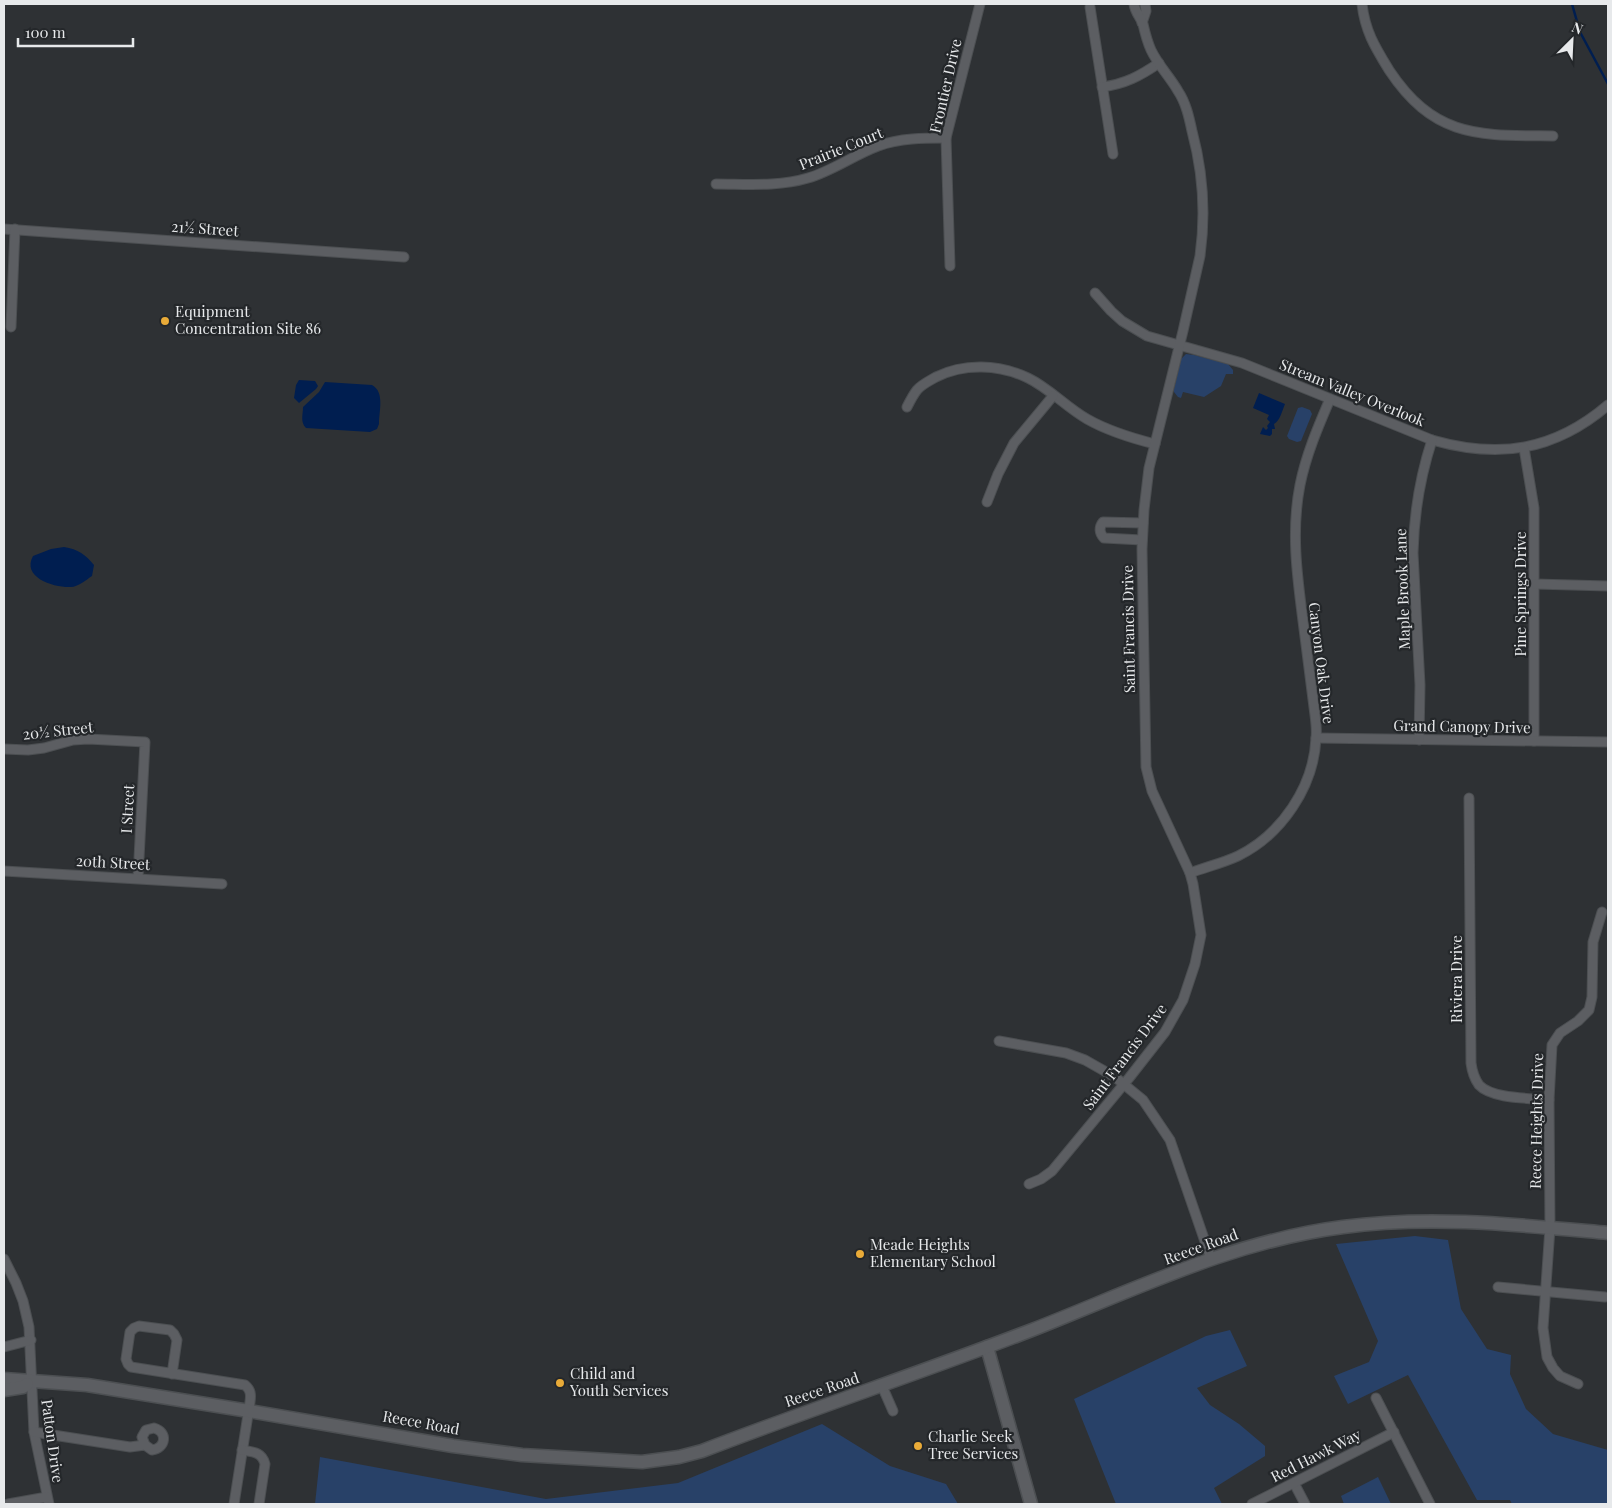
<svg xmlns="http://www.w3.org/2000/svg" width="1612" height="1508" viewBox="0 0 1612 1508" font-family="'Playfair Display',serif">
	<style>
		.green { fill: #284168 }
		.water { fill: #001e50 }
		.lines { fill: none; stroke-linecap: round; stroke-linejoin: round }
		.stream { stroke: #001e50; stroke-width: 2.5 }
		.street-casing { stroke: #4c4f52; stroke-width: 11 }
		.secondary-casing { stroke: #4c4f52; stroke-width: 15 }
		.street { stroke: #5c5e62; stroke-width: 9 }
		.secondary { stroke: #5c5e62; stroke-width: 12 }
		.poi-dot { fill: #e9ab38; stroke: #24272a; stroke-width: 2 }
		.labels { text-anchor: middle; stroke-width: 4.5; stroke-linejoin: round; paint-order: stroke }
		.street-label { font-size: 15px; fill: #e7e9eb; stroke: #24272a }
		.poi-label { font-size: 15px; fill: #e7e9eb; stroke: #24272a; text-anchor: start }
	</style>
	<rect width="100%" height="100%" fill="#2e3134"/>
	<g class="green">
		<path d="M1186,354L1194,355L1228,364L1233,370V374H1226L1221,386L1204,397L1183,392L1181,398L1178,397L1174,392V389L1181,359Z"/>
		<path d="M1302,407L1310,410L1312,414L1301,441L1297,442L1289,439L1287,436L1298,408Z"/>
		<path d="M1415,1236L1448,1240L1461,1309L1487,1349L1511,1355L1510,1374L1526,1409L1553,1434L1608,1450V1504H1512L1510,1500H1477L1408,1375L1348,1404L1334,1376L1369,1362L1378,1341L1336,1244Z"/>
		<path d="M1230,1330L1247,1366L1197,1388L1210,1405L1239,1424L1265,1446V1456L1214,1488L1222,1504H1116L1074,1399L1206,1336Z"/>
		<path d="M822,1424L890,1466L946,1484L958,1504H315L320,1457L546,1499L678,1483Z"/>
		<path d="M1378,1477L1391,1504H1344L1341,1496Z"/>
	</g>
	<g class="water">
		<path d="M299,380L315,381L318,386L316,389L299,403L294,398L296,385Z"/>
		<path d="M325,382L372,385C385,392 379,411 379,424L377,429L370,432L306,428C300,422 303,415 303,407L319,392Z"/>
		<path d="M1259,393L1285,404C1282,411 1280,421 1274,424L1275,429H1272V434L1270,436L1260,434L1263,427L1266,430L1268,428L1267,426L1270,422L1267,419L1269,415L1253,408Z"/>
		<path d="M64,547C78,549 86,555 94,565L92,576C86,580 78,587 71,587C55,588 21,578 33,556L51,549Z"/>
	</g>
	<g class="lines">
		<path class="stream" d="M1572,4L1580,32L1608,84"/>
		<defs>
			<g id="street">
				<path d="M1362,4C1365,31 1375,47 1389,70C1435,139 1479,135 1553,136"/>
				<path d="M1090,7L1113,154"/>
				<path d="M1142,23L1146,11L1145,4"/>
				<path d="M1102,87C1125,84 1140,76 1159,63"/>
				<path d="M716,184C746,184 778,187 808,178C832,171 854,155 878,146C900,138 924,138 946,138"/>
				<path d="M4,229L404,257"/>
				<path d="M950,266L946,138L980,4"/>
				<path d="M1095,293L1111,311L1122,321L1147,336L1242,363L1432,440C1499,459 1554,451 1608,405"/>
				<path d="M11,327L15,229"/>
				<path d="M907,407C910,401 913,395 917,390C921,385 929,381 936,377C964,363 999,364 1028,378C1049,388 1066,407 1087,419C1108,431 1131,438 1155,444"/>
				<path d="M1524,448L1534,508V741"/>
				<path d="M987,502L998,474L1014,443L1053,396"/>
				<path d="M1142,540L1104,538C1099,533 1099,527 1103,522L1143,523"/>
				<path d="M1535,584L1608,586"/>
				<path d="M1316,738L1608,742"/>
				<path d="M1419,740L1420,685L1413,553C1414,514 1420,477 1432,440"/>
				<path d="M4,749L28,750L44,748L73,740L88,739L145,742L138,878"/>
				<path d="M1469,798L1471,1063C1472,1071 1474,1078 1479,1085C1492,1099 1530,1098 1549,1100"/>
				<path d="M4,871L222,884"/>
				<path d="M1190,873C1206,867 1223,863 1238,856C1281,835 1314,787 1316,738C1317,731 1316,723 1315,715C1311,684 1307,652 1303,621C1297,575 1291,531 1300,485C1306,455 1318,427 1330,399"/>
				<path d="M999,1041L1066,1053L1085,1060L1115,1077L1143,1100L1170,1140L1211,1259"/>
				<path d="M1029,1184L1041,1179L1052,1171L1129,1078L1165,1032L1183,1000L1195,964L1201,935L1193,884L1190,873L1152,791L1146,767L1142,549L1144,510L1149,468L1155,444L1183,331L1200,256C1206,213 1203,172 1192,131C1189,117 1186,103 1178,91C1170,77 1158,65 1151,50C1147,41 1145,33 1143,24C1140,17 1135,12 1134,4"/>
				<path d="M4,1259L16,1283L23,1301L29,1327L34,1432L49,1504"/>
				<path d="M1498,1287L1605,1297"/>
				<path d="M4,1347L31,1340"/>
				<path d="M172,1374L177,1340L174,1334L170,1330L139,1326L134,1328L130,1332L126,1359L128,1364L131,1367L245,1385C251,1390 251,1395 250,1402L234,1504"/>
				<path d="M1578,1384L1560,1376L1553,1368L1547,1357L1543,1328L1550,1228L1549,1100L1552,1045L1560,1033L1578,1021L1589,1010L1592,997L1593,942L1602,912"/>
				<path d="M882,1386L893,1411"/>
				<path d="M1376,1398L1430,1504"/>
				<path d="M34,1432L130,1447L145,1445L152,1450C166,1448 168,1432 154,1428L146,1430L142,1437L145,1445"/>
				<path d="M242,1450C253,1452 262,1452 265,1464L259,1504"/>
				<path d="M1294,1483L1305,1504"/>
				<path d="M8,1504L47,1497"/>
				<path d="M1252,1504L1394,1432"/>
			</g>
			<g id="secondary">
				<path d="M987,1347L1031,1504"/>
				<path d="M4,1379L87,1385L249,1411L453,1446L522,1455L642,1462L679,1457L702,1451C811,1409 923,1372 1032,1330C1134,1290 1233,1241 1343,1227C1431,1215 1520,1225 1608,1233"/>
				<path d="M4,1390L23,1387L27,1384"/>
			</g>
		</defs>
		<use href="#street" class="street-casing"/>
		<use href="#secondary" class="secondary-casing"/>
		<use href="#street" class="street"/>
		<use href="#secondary" class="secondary"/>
	</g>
	<g class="poi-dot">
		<circle cx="165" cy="321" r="5"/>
		<circle cx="860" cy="1254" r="5"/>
		<circle cx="560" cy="1383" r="5"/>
		<circle cx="918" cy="1446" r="5"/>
	</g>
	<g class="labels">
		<g class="street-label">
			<text transform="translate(946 86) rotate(-77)" y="5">Frontier Drive</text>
			<text transform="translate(841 149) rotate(-22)" y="5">Prairie Court</text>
			<text transform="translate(205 229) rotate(4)" y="5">21½ Street</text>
			<text transform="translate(1352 393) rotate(22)" y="5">Stream Valley Overlook</text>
			<text transform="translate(1403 589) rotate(-92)" y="5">Maple Brook Lane</text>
			<text transform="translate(1521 594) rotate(-90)" y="5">Pine Springs Drive</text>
			<text transform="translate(1129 629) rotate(-91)" y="5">Saint Francis Drive</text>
			<text transform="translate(1321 663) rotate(83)" y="5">Canyon Oak Drive</text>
			<text transform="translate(1462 727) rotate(1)" y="5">Grand Canopy Drive</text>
			<text transform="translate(58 731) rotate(-6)" y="5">20½ Street</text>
			<text transform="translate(128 809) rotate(-87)" y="5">I Street</text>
			<text transform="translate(113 863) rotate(3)" y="5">20th Street</text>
			<text transform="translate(1457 979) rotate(-90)" y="5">Riviera Drive</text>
			<text transform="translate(1125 1057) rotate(-53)" y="5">Saint Francis Drive</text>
			<text transform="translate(1537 1121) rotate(-89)" y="5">Reece Heights Drive</text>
			<text transform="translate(1201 1247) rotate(-20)" y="5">Reece Road</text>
			<text transform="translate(822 1390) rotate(-19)" y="5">Reece Road</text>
			<text transform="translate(421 1423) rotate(10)" y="5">Reece Road</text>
			<text transform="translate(52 1441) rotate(82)" y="5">Patton Drive</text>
			<text transform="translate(1316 1456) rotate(-27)" y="5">Red Hawk Way</text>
		</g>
		<g class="poi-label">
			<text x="175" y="317">Equipment<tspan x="175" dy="17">Concentration Site 86</tspan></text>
			<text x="870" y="1250">Meade Heights<tspan x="870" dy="17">Elementary School</tspan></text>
			<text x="570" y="1379">Child and<tspan x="570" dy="17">Youth Services</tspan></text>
			<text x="928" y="1442">Charlie Seek<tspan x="928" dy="17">Tree Services</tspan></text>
		</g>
	</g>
	<rect width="1612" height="1508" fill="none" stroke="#e7e9eb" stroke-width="10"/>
	<g transform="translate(1572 40) rotate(24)" stroke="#24272a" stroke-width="4" paint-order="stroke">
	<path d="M0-4L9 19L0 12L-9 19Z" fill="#e7e9eb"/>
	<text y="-8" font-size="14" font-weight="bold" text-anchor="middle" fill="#e7e9eb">N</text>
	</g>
	<path d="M18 38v8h115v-8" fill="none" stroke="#e7e9eb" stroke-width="2.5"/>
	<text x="25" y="38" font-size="15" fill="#e7e9eb" stroke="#24272a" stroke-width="4" paint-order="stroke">100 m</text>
</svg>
